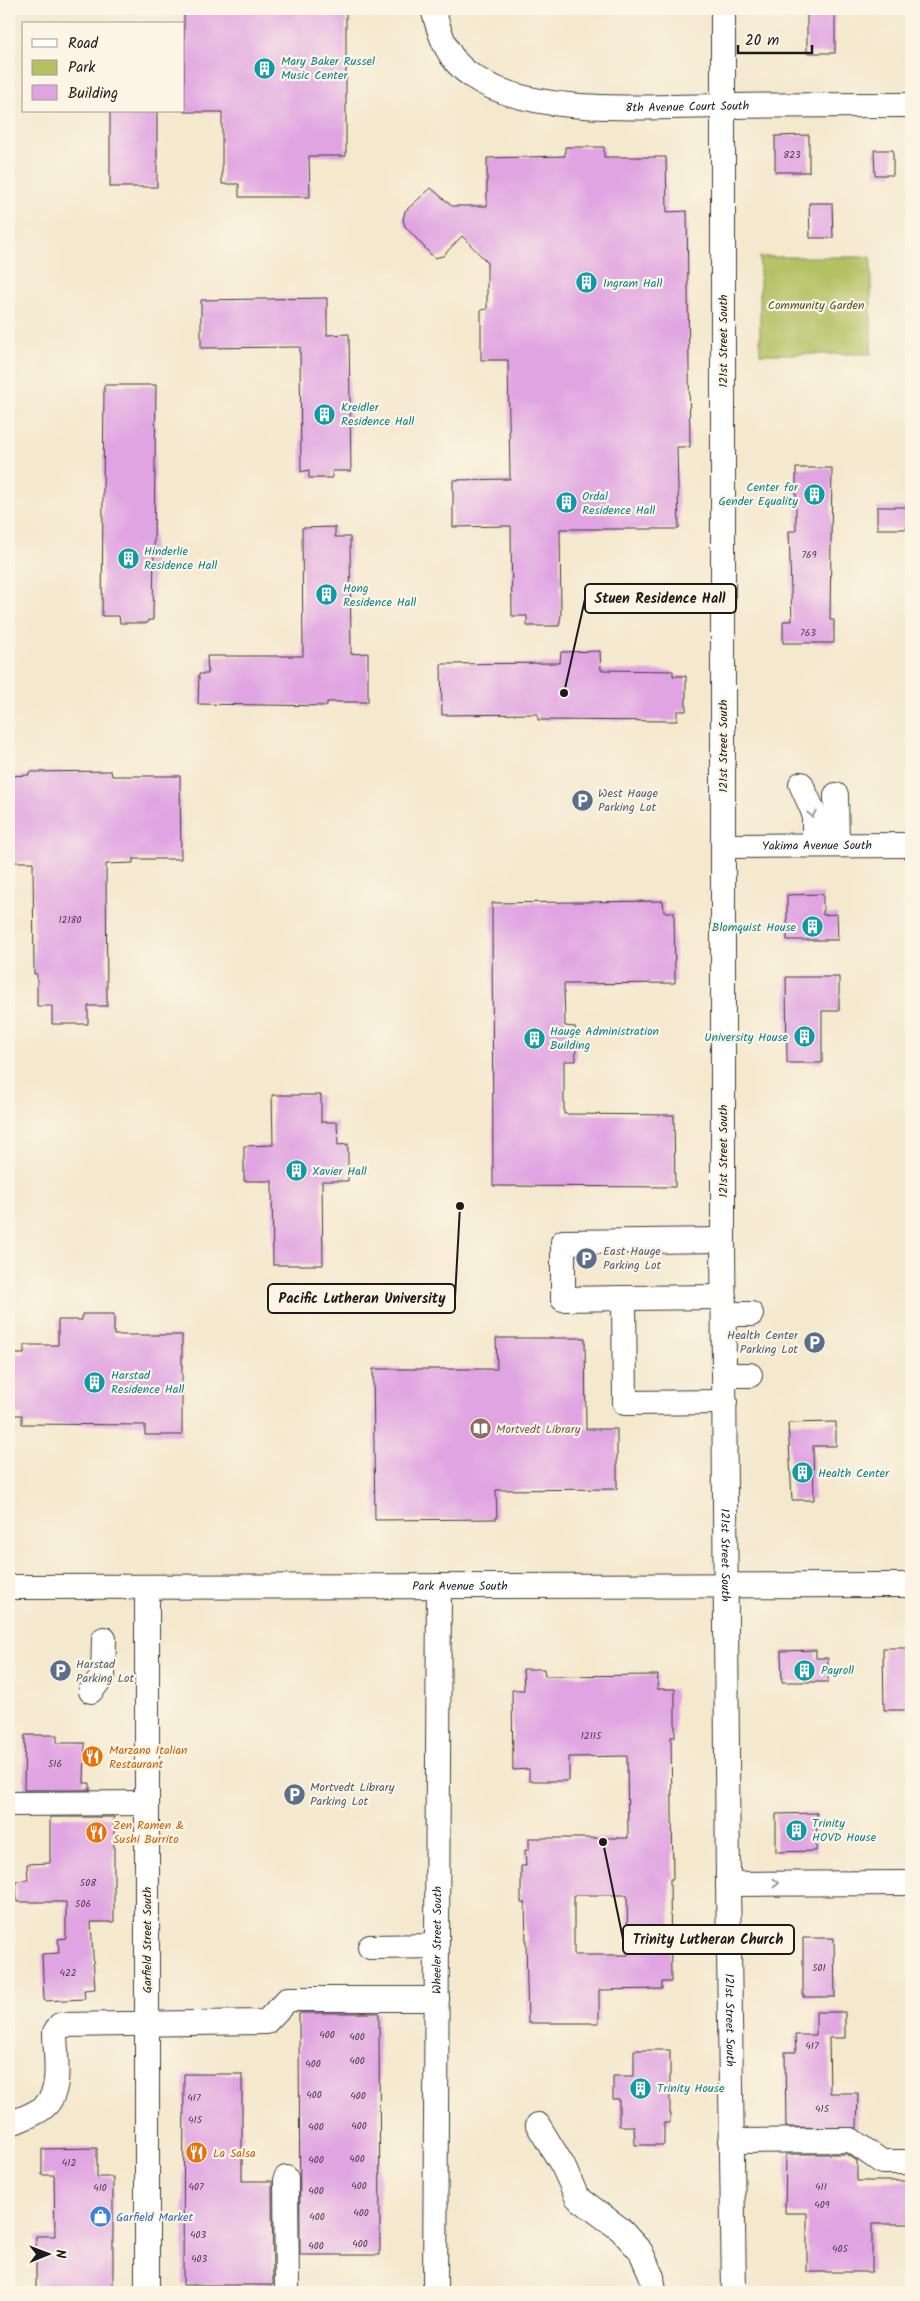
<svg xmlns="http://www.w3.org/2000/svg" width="920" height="2301" viewBox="0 0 920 2301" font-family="Kalam,sans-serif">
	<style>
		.green { fill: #b3c163; stroke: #686e40 }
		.building { fill: #e0a4e2; fill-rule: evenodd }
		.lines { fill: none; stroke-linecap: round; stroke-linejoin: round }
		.minor-casing { stroke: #3c3b37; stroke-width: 26 }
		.minor { stroke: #fff; stroke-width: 24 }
		.oneway { stroke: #999 }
		.labels { text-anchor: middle; stroke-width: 4.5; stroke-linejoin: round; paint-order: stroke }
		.number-label { font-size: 10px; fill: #4d3e4e }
		.culture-label { font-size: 12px; fill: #0d838f; stroke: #fcf5e5; text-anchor: start }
		.street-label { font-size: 12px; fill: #1c1c1c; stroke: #fcf5e5 }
		.park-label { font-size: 12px; fill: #515635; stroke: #fcf5e5 }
		.service-label { font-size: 12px; fill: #4e5e75; stroke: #fcf5e5; text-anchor: start }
		.education-label { font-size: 12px; fill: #785e54; stroke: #fcf5e5; text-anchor: start }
		.food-label { font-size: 12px; fill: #c56008; stroke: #fcf5e5; text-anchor: start }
		.shop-label { font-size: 12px; fill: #366cbe; stroke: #fcf5e5; text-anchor: start }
		.leader { fill: none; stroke: #1c1c1c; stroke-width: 2 }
		.callout-dot { fill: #1c1c1c; stroke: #fcf5e5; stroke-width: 2 }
		.callout { fill: #fcf5e5; stroke: #1c1c1c; stroke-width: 2 }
		.callout-label { font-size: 14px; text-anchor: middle; font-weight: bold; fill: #1c1c1c }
	</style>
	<rect width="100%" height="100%" fill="#fcf5e5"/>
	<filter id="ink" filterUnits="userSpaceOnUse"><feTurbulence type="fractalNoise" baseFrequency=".02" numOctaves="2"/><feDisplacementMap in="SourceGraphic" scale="10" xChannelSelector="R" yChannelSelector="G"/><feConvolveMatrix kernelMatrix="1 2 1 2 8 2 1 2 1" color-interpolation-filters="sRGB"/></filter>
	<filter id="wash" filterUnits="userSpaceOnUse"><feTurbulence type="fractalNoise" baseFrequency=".0096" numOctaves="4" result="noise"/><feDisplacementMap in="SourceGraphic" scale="20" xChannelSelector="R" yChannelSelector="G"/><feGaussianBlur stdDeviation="1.12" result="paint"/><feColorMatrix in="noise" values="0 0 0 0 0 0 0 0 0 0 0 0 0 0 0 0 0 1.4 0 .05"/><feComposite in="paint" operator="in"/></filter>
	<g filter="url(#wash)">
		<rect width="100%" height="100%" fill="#f4e8cd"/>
		<rect class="green" x="760" y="257" width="111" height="97"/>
		<g id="blocks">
			<g class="building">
				<path d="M184,9H346V156H309L310,197H239V184H222V112H184Z"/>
				<rect x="807" y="14" width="28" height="39"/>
				<rect x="110" y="111" width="47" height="76"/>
				<path d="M809,135V172H775V136Z"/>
				<path d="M565,147H604V157H666L667,212L687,211L690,447H677L679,529H560L561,615L559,626H527V616H512L511,526L453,527V480L510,479L508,360H481V310L487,309V262L462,236L443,256L434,258L405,226L403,220L405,211L431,188L452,206H487V158L565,156Z"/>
				<path d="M874,150H893V175H875Z"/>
				<path d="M809,203H832L833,238H810Z"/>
				<path d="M327,298V335L349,334L351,471H332V478H309V470L301,472L300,347L201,348V300Z"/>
				<path d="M104,385H156L153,620H148V623H120L119,616H102Z"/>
				<path d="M796,468H832L830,620H834V643H783V621H792L789,531H796Z"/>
				<rect x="877" y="507" width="34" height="22"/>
				<path d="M335,527V537H350L351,654L368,653V702H327V706L198,704L199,674H208L207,656H303L302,528Z"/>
				<path d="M600,651L601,670L673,671V676H686V711H677V721L538,720V714L442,715L441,664L560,663L561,652Z"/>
				<path d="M111,771L112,776H180L181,859H133V863L106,864L107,1006H88V1024H52V1006H37V974H34L33,862H9V776L29,775V772Z"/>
				<path d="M823,894V915L837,914L838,940H787V895Z"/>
				<path d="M663,901L664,912H674L675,983L564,984L565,1026L575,1027L576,1061H564V1114L674,1115L675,1187L493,1186L492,903Z"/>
				<path d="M786,977H839V1011H822V1063H787Z"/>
				<path d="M272,1095H321V1122H337L338,1145L348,1144V1181H322L323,1265H273L272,1181H244V1146L273,1145Z"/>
				<path d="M82,1314H114V1335H182V1435H145V1425L22,1424V1415H9V1354H24V1345H58V1320H82Z"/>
				<path d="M496,1338H585L586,1429H617V1489L496,1490L497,1519L375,1520L373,1369H497Z"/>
				<path d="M836,1422V1446H813L814,1500H792L788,1423Z"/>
				<path d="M883,1648H911V1710H884Z"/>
				<path d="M816,1650V1658H828V1682H782L781,1651Z"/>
				<path d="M523,1669H544L545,1676L658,1675L657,1689H675V1737H671L673,1879H670L671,1982H662V1989L599,1990V2023H528L525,1903H521V1866H526L525,1850H529V1838H628L627,1756L569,1757V1781H529V1769L513,1770L512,1690H524ZM574,1895H627L628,1955H574Z"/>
				<path d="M25,1735H57V1743H85L84,1783H90V1790H24Z"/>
				<path d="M817,1813L816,1851L776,1852V1814Z"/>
				<path d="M50,1817H114V1922H91L95,1989L84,1990L85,1999L44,2001L42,1954L59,1953L58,1939L66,1938V1902H17L16,1881L28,1880L27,1864L50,1863Z"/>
				<path d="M803,1938H834L835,1997H803Z"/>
				<path d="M816,2012H845V2038H829L830,2093H858L857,2128L786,2127L785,2052H796L795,2035H816Z"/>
				<path d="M299,2013H379L380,2255H300Z"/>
				<path d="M634,2050H670V2123H664V2145H635L634,2126H619V2099H613V2076H634Z"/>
				<path d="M184,2074H242V2181H272L273,2285H183Z"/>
				<path d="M97,2148V2177H113V2288H36V2236H55L54,2175H42V2149Z"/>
				<path d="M786,2154H847L857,2161V2181H911V2224H872V2272H807V2213H785Z"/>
			</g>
		</g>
	</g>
	<g filter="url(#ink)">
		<use href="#blocks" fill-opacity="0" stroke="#3c3b37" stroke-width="1"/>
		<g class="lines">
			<defs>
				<g id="minor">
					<path id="s1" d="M433,9C440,35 447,60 472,76C533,118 653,106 725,106C787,105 849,105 911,105"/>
					<path id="s2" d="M723,9V1240L728,1884L734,2292"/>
					<path d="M801,784L814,813V845"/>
					<path d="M836,795L837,845"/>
					<path id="s3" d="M723,846L911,845"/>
					<path d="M723,1240L563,1242V1299L624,1298L625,1403L725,1402"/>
					<path d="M624,1298L724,1297"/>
					<path d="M724,1314H751"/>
					<path d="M725,1375H750"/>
					<path id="s4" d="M9,1587L911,1585"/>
					<path d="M147,1587V2292"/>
					<path d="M91,1691L103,1676L104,1639"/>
					<path d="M9,1804L147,1803"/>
					<path d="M728,1884L911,1883"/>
					<path d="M370,1947L437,1946"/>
					<path d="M9,2124C20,2119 35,2115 44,2107C63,2091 55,2055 55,2032L60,2025L266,2022L288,1999H437"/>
					<path d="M538,2125L563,2166L577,2197L620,2229L641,2252L652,2277L654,2292"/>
					<path d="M731,2141L851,2140L882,2162H911"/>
					<path d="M286,2178L287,2292"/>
					<path id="s5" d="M435,2292L439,1586"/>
				</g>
			</defs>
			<use href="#minor" class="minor-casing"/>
			<use href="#minor" class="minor"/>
		</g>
		<defs><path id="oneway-chevron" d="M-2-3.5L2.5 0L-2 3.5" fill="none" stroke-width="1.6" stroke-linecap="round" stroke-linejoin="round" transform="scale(1.25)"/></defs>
		<g class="oneway">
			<use href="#oneway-chevron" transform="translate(812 814) rotate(78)"/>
			<use href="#oneway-chevron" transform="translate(776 1883)"/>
		</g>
	</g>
	<defs>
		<symbol id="building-disc" viewBox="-11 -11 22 22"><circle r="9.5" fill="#0f9aa8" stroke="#fcf5e5"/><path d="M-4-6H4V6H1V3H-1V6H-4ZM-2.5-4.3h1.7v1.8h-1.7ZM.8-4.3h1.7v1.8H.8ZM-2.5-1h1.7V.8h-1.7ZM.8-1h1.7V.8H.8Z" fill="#fff"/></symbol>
		<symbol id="parking-disc" viewBox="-11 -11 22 22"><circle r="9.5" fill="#5c6f8a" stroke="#fcf5e5"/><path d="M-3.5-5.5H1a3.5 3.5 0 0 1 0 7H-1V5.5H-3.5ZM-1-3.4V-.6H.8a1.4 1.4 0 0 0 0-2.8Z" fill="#fff"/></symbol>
		<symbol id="library-disc" viewBox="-11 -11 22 22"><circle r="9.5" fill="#8d6e63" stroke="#fcf5e5"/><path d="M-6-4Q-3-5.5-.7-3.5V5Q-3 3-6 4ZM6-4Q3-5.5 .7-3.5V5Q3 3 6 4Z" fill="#fff"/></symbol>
		<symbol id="restaurant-disc" viewBox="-11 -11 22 22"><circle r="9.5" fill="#e8710a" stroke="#fcf5e5"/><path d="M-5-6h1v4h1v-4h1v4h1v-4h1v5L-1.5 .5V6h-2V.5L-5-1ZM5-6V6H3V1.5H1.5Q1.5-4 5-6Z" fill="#fff"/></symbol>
		<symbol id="shop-disc" viewBox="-11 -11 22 22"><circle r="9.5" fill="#3f7fe0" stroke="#fcf5e5"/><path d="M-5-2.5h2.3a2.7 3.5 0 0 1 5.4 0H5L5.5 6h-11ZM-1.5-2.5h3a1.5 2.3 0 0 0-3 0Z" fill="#fff"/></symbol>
	</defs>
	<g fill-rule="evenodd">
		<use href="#building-disc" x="252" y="56" width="25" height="25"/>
		<use href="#building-disc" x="574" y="270" width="25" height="25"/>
		<use href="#building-disc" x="312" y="402" width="25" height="25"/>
		<use href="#building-disc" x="802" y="482" width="25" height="25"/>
		<use href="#building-disc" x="554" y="490" width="25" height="25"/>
		<use href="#building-disc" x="116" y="546" width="25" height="25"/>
		<use href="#building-disc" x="314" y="582" width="25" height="25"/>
		<use href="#parking-disc" x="570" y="788" width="25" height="25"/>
		<use href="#building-disc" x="800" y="914" width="25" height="25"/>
		<use href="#building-disc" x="792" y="1024" width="25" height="25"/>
		<use href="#building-disc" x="522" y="1026" width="25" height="25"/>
		<use href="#building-disc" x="284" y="1158" width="25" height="25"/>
		<use href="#parking-disc" x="574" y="1246" width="25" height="25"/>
		<use href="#parking-disc" x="802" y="1330" width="25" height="25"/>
		<use href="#building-disc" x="82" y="1370" width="25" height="25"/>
		<use href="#library-disc" x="468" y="1416" width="25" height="25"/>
		<use href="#building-disc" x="790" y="1460" width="25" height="25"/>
		<use href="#building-disc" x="792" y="1658" width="25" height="25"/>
		<use href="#parking-disc" x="48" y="1658" width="25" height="25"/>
		<use href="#restaurant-disc" x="80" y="1744" width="25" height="25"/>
		<use href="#parking-disc" x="282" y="1782" width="25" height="25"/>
		<use href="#building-disc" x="784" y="1818" width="25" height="25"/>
		<use href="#restaurant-disc" x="84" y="1820" width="25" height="25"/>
		<use href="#building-disc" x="628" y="2076" width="25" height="25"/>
		<use href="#restaurant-disc" x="184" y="2140" width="25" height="25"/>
		<use href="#shop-disc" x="88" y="2204" width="25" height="25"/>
	</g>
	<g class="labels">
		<g class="number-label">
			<text x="792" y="158">823</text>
			<text x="809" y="558">769</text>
			<text x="808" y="636">763</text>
			<text x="70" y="923">12180</text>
			<text x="591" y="1739">12115</text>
			<text x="55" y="1767">516</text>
			<text x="88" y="1886">508</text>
			<text x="83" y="1907">506</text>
			<text x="819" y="1971">501</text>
			<text x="68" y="1976">422</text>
			<text x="327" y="2038">400</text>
			<text x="357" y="2040">400</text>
			<text x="812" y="2049">417</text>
			<text x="357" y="2064">400</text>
			<text x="313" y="2067">400</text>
			<text x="314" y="2098">400</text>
			<text x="358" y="2099">400</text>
			<text x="194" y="2101">417</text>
			<text x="822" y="2112">415</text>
			<text x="195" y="2123">415</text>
			<text x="359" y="2129">400</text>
			<text x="316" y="2130">400</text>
			<text x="357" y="2162">400</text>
			<text x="316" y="2163">400</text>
			<text x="69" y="2166">412</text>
			<text x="359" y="2189">400</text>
			<text x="196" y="2190">407</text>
			<text x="821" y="2190">411</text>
			<text x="100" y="2191">410</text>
			<text x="316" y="2194">400</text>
			<text x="822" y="2208">409</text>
			<text x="361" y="2216">400</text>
			<text x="317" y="2220">400</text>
			<text x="198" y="2238">403</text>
			<text x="360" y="2247">400</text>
			<text x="316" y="2249">400</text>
			<text x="840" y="2252">405</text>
			<text x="199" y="2262">403</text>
		</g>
		<g class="culture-label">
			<text x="281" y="65">Mary Baker Russel<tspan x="281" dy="14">Music Center</tspan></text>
			<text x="603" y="287">Ingram Hall</text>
			<text x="341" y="411">Kreidler<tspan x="341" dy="14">Residence Hall</tspan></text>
			<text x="798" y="491" text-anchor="end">Center for<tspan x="798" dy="14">Gender Equality</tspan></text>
			<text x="582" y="500">Ordal<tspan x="582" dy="14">Residence Hall</tspan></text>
			<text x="144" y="555">Hinderlie<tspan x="144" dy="14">Residence Hall</tspan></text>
			<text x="343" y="592">Hong<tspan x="343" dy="14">Residence Hall</tspan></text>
			<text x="796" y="931" text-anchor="end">Blomquist House</text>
			<text x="550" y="1035">Hauge Administration<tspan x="550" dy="14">Building</tspan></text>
			<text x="788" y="1041" text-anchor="end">University House</text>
			<text x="312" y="1175">Xavier Hall</text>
			<text x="111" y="1379">Harstad<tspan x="111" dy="14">Residence Hall</tspan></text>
			<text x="818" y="1477">Health Center</text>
			<text x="821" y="1674">Payroll</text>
			<text x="812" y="1827">Trinity<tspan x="812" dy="14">HOVD House</tspan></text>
			<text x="657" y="2092">Trinity House</text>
		</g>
		<g class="street-label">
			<text dy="4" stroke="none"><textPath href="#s1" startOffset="300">8th Avenue Court South</textPath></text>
			<text transform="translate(723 341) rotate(-90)" y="4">121st Street South</text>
			<text transform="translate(723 746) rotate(-90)" y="4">121st Street South</text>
			<text dy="4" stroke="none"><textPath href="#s3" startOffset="94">Yakima Avenue South</textPath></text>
			<text transform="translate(723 1151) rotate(-90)" y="4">121st Street South</text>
			<text dy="4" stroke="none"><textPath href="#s2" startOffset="1546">121st Street South</textPath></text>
			<text dy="4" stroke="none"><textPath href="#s4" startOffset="451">Park Avenue South</textPath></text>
			<text dy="4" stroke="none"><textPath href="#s5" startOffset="352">Wheeler Street South</textPath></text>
			<text transform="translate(147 1940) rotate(-90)" y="4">Garfield Street South</text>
			<text dy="4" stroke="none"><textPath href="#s2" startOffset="2011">121st Street South</textPath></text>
		</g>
		<g class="park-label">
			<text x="816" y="309">Community Garden</text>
		</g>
		<g class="service-label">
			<text x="598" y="797">West Hauge<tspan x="598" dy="14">Parking Lot</tspan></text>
			<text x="603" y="1255">East Hauge<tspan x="603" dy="14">Parking Lot</tspan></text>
			<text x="798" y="1339" text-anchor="end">Health Center<tspan x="798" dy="14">Parking Lot</tspan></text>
			<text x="76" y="1668">Harstad<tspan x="76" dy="14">Parking Lot</tspan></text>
			<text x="310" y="1791">Mortvedt Library<tspan x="310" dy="14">Parking Lot</tspan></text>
		</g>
		<g class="education-label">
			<text x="496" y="1433">Mortvedt Library</text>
		</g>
		<g class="food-label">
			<text x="109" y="1754">Marzano Italian<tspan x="109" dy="14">Restaurant</tspan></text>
			<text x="113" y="1829">Zen Ramen &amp;<tspan x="113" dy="14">Sushi Burrito</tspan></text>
			<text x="213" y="2157">La Salsa</text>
		</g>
		<g class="shop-label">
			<text x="116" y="2221">Garfield Market</text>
		</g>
	</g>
	<path class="leader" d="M564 693L585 599M460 1206L455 1298M603 1842L623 1939"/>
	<g class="callout-dot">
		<circle cx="564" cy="693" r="5"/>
		<circle cx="460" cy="1206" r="5"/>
		<circle cx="603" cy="1842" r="5"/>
	</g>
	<g class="callout">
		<rect x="585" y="584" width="151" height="29" rx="5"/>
		<rect x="268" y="1284" width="187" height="29" rx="5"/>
		<rect x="623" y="1925" width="171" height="29" rx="5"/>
	</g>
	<g class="callout-label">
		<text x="660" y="603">Stuen Residence Hall</text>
		<text x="362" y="1303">Pacific Lutheran University</text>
		<text x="708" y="1944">Trinity Lutheran Church</text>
	</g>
	<rect width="920" height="2301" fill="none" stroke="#fcf5e5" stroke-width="30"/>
	<rect x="22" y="22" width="162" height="90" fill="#fcf5e5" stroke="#a29e95"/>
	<rect x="32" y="39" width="25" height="8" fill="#ffffff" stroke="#a29e95"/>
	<text x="68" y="48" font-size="15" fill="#1c1c1c">Road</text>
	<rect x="32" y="60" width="25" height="15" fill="#b3c163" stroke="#a29e95"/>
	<text x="68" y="72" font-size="15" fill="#1c1c1c">Park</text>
	<rect x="32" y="85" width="25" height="15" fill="#e0a4e2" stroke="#a29e95"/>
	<text x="68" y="98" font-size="15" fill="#1c1c1c">Building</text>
	<g transform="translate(48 2254) rotate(89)" stroke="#fcf5e5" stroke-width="4" paint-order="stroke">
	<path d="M0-4L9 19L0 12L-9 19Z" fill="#1c1c1c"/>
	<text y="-8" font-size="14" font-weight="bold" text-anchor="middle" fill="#1c1c1c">N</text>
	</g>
	<path d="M738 45v8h74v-8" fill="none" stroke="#1c1c1c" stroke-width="2.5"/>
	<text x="745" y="45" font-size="15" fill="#1c1c1c" stroke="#fcf5e5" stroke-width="4" paint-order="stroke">20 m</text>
</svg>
